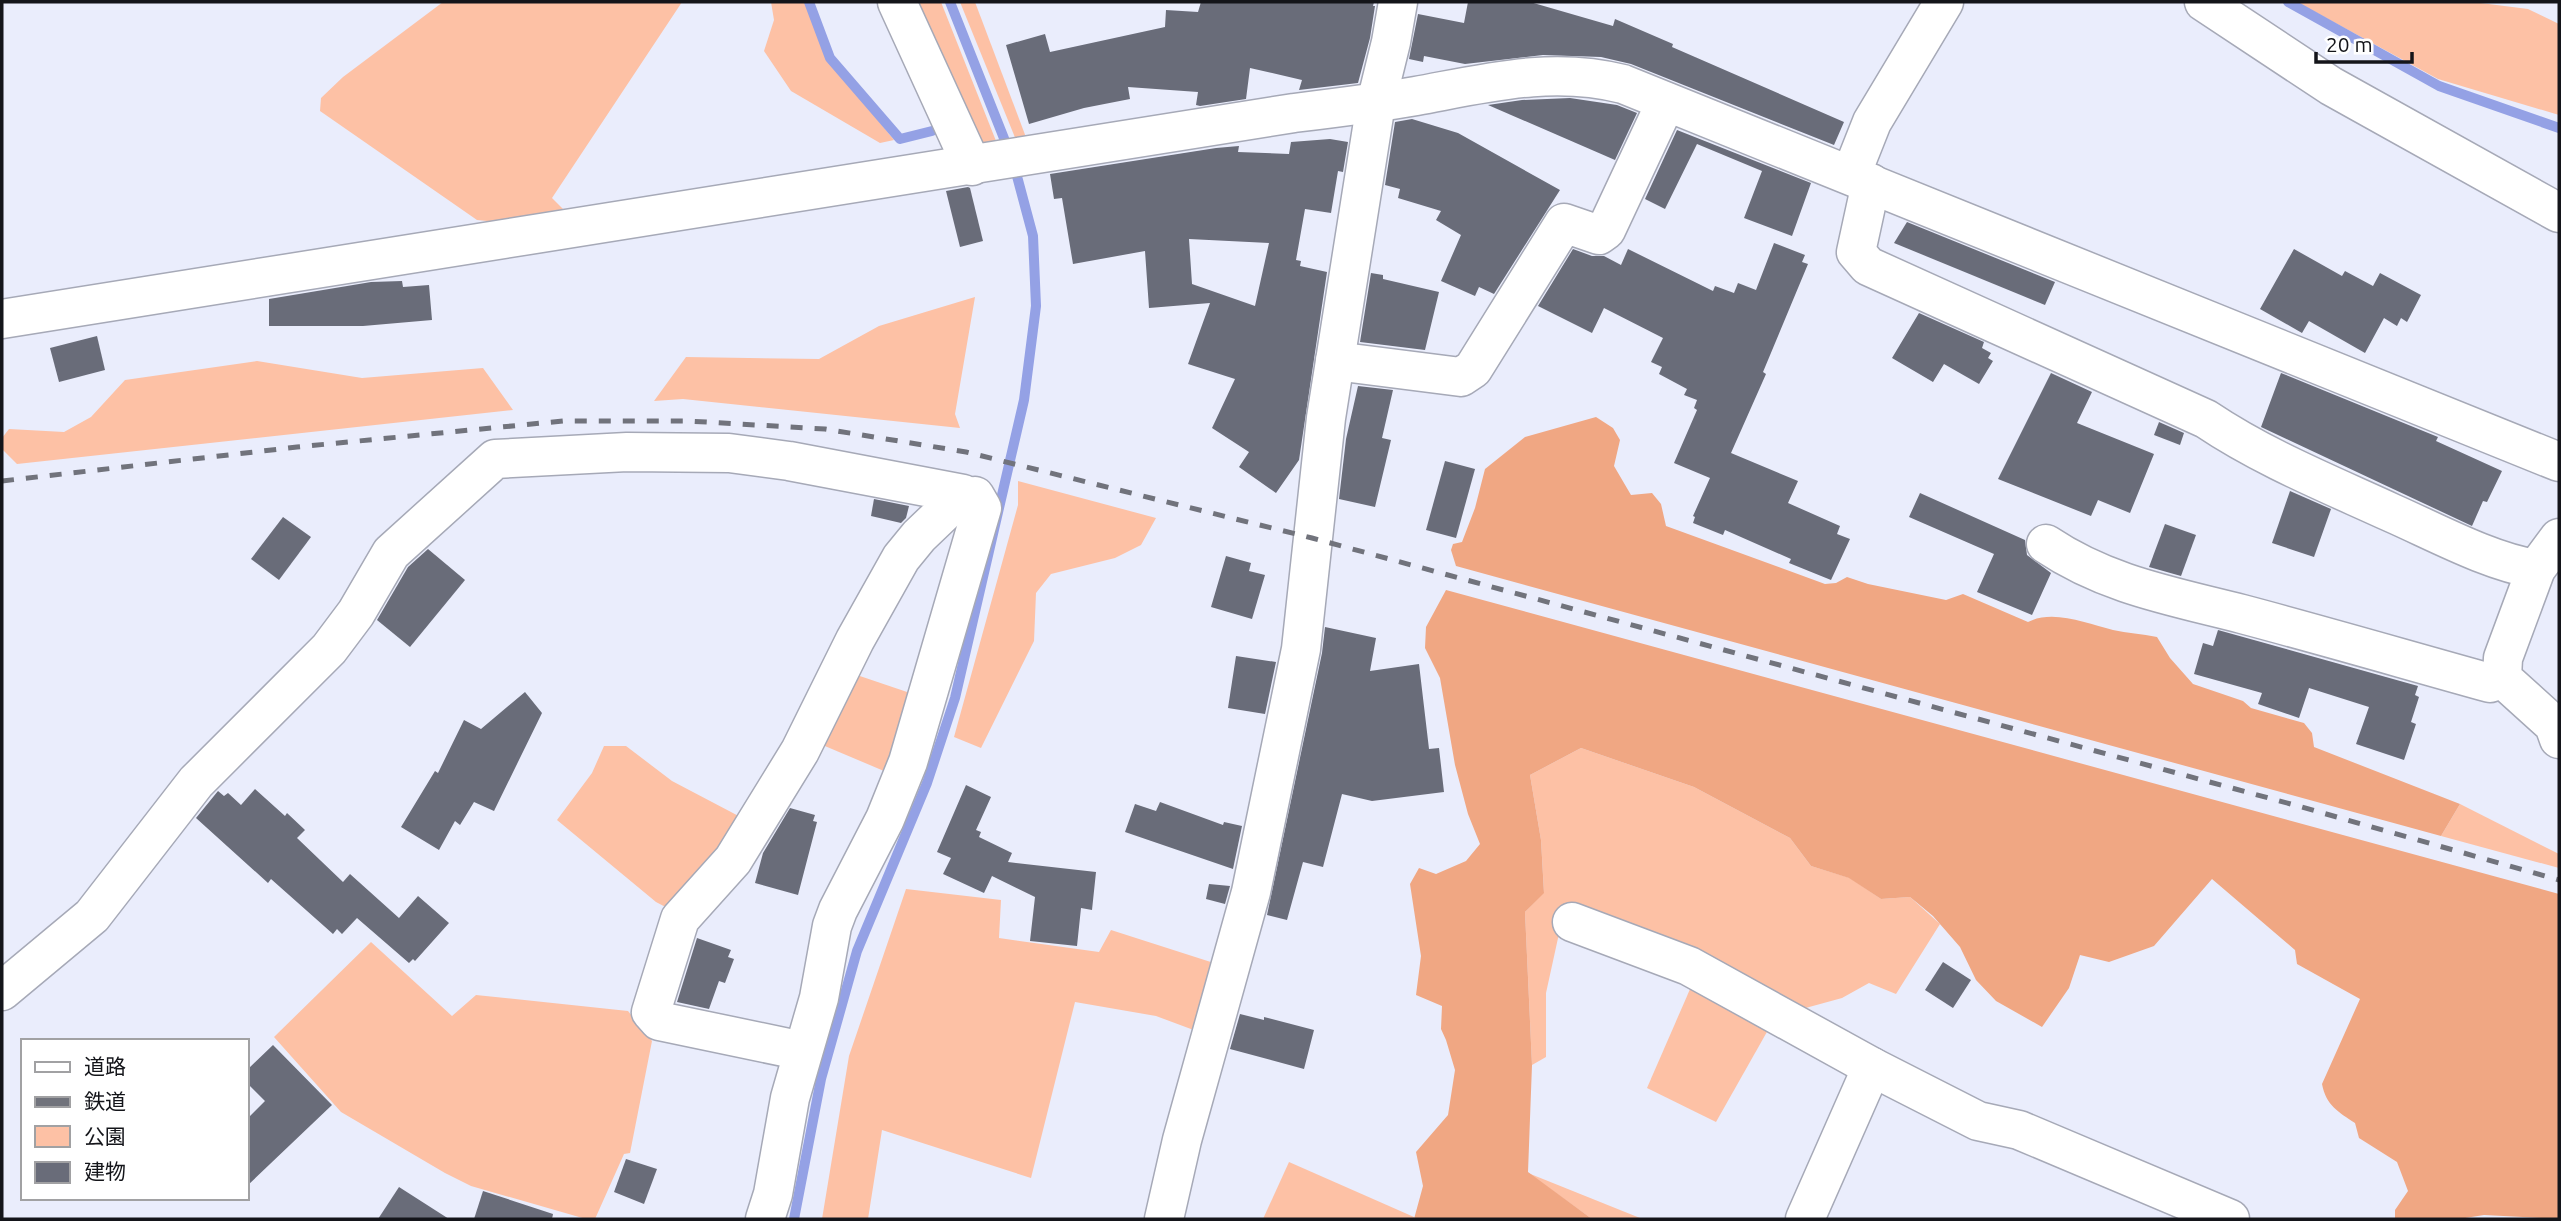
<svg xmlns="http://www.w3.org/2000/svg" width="2561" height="1221" viewBox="0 0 2561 1221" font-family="Ubuntu,'Noto Sans JP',sans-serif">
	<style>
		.green { fill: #fdc1a5 }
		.forest { fill: #f0a783 }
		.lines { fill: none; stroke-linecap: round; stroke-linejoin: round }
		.stream { stroke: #94a1e5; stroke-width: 10 }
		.building { fill: #696c79; fill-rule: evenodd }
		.minor-casing { stroke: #a6a9b7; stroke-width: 41 }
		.minor { stroke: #fff; stroke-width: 38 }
		.rail { stroke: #71737c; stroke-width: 5; stroke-dasharray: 12 12; stroke-linecap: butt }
	</style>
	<rect width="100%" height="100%" fill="#eaedfc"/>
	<g class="green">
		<path d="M443,2H682L552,198L568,214L507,223L477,220L320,111L321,98L343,77Z"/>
		<path d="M771,2H804L828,59L894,140L880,143L791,91L764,51L774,20Z"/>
		<path d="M909,2H941L998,146H982Z"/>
		<path d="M960,2H975L1027,140H1016Z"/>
		<path d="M2297,2H2473L2528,9L2559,24V115L2438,79Z"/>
		<path d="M975,297L955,414L960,428L683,399L654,401L686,357L819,359L879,326Z"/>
		<path d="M257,361L362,378L483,368L513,410L17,464L2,449V438L9,429L64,432L91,417L125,380Z"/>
		<path d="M1018,481L1156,518L1141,545L1115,558L1051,574L1036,593L1034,641L981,748L954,737L1018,505Z"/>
		<path d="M848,672L913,694L884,771L813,741Z"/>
		<path d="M604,746H626L672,781L750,822L675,912L656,902L557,820L592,773Z"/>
		<path d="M1581,748L1694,787L1790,838L1811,866L1850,878L1881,899L1910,897L1940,924L1896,994L1869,983L1842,998L1791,1012L1560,929L1546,993V1057L1532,1065L1525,912L1544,892L1541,840L1530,775Z"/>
		<path d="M2460,804L2559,854V868L2441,836Z"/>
		<path d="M906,889L1001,900L999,938L1099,952L1111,930L1217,964L1199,1032L1156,1016L1075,1002L1031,1178L882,1130L868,1219H822L849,1056Z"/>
		<path d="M371,942L452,1016L476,995L628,1011L652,1041L630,1153L624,1154L595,1219H586L471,1186L445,1173L341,1112L274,1037Z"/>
		<path d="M1694,980L1772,1023L1716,1122L1647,1088Z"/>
		<path d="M1289,1162L1414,1217V1219H1263Z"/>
		<path d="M1528,1173L1640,1218V1219H1592Z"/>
	</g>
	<g class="forest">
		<path d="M1596,417L1613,428L1620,440L1614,466L1631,495L1652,493L1661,504L1666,526L1825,584L1836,583L1847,577L1868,584L1946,600L1963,594L2028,622C2054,609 2087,624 2113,630C2127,633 2142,634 2157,637L2170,658L2193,684L2243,701L2251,708L2304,723L2312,733L2314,747L2460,804L2441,836L1456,566L1451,550L1453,544L1462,542L1475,508L1485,469L1525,437Z"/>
		<path d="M1446,590L2559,894V1219L2484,1215L2459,1219H2395V1210L2408,1191L2397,1162L2359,1138L2355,1123C2338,1112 2326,1105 2322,1084L2360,999L2297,964L2295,950L2212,879L2154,946L2109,962L2080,955L2069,988L2042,1027L1996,1001L1976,980L1960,947L1933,916L1910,897L1881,899L1849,878L1811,866L1790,838L1694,787L1581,748L1530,775L1541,840L1544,893L1525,912L1532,1065L1528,1172L1592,1219H1414L1423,1186L1416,1152L1448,1115L1455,1070L1446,1040L1441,1029L1442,1006L1416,995L1421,956L1410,884L1419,868L1436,874L1466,861L1480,844L1468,814L1455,765L1440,678L1425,648L1426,627Z"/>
	</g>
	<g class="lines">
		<g class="stream">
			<path d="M809,2L830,58L900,139L932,131"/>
			<path d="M950,2L1009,151"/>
			<path d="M2288,2L2439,86L2559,128"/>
			<path d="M794,1219L821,1079L857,951L927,783L955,698L1024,400L1036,306L1033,236L1014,165"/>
		</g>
	</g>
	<g class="building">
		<path d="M1201,2H1374L1373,6H1375L1370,38L1358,83L1299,90L1302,80L1250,68L1246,99L1200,106L1196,105L1198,92L1128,87L1130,99L1084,108L1029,124L1006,45L1045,34L1050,52L1165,27L1166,10L1198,12Z"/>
		<path d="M1468,2H1530L1613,26L1615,19L1673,44L1672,47L1844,122L1834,145L1631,64L1601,57L1543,55L1465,64L1424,56L1423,62L1409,59L1418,14L1464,23Z"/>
		<path d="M1570,98L1617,105L1637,113L1615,160L1488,105L1522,100Z"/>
		<path d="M1412,119L1458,133L1560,190L1494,294L1479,287L1475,296L1441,281L1461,235L1436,220L1441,211L1398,198L1400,189L1385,185L1395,122Z"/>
		<path d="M1677,130L1811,183L1792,236L1744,218L1762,171L1697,144L1665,209L1645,199Z"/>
		<path d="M1330,139L1348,142L1343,172L1338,171L1331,213L1305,209L1296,260L1301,261L1300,266L1327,272L1299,460L1276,493L1239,467L1249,452L1212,428L1235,379L1188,364L1210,303L1149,308L1145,251L1073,264L1062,198L1054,199L1050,174L1216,148L1239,146L1238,152L1289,154L1291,142ZM1189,239L1269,243L1255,306L1192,284Z"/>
		<path d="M968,187L970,188L983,241L960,247L946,191Z"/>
		<path d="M1907,222L2055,282L2045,305L1894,243Z"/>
		<path d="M1774,243L1805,255L1802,262L1808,264L1763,372L1766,374L1731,453L1798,481L1788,503L1840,526L1837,534L1850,539L1831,580L1789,563L1791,559L1725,530L1723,535L1693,523L1695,517L1693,516L1710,478L1674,463L1697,410L1694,408L1697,400L1684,395L1687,389L1659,374L1662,367L1651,362L1663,338L1604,308L1592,333L1538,306L1573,249L1592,256H1604L1621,265L1628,249L1713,291L1715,286L1734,293L1738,283L1756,290Z"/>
		<path d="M2294,249L2342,276L2345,271L2373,286L2380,273L2421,295L2407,322L2401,318L2397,326L2384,318L2365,353L2309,321L2302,333L2260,309Z"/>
		<path d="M1371,273L1383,275V279L1439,292L1425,350L1360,342Z"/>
		<path d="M402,281L403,287L429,285L432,320L363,326H269V299L371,282Z"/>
		<path d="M1919,313L1984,342L1982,348L1991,353L1988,358L1993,361L1979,384L1944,364L1933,382L1892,358Z"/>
		<path d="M97,336L105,370L59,382L50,348Z"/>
		<path d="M2051,373L2092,392L2077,423L2154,454L2130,513L2098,500L2091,516L1998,479Z"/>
		<path d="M2281,373L2438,437L2436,441L2502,471L2487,502L2483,501L2472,526L2261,427Z"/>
		<path d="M1358,386L1393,390L1382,438L1391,440L1375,507L1339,499L1346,439Z"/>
		<path d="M2159,422L2184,433L2180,445L2154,435Z"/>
		<path d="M1445,461L1475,469L1456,538L1426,530Z"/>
		<path d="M2290,491L2331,509L2314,557L2272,543Z"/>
		<path d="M1920,493L2025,540L2027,555L2051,573L2032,615L1977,592L1994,554L1909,517Z"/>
		<path d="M874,499L909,506L906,518L901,523L871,516Z"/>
		<path d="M283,517L311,537L279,580L251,559Z"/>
		<path d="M2165,524L2196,535L2181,576L2149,567Z"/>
		<path d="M428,549L465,580L410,647L377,620L408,567Z"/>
		<path d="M1226,556L1251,563L1249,571L1265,575L1252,619L1211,607Z"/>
		<path d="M1325,627L1376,638L1370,671L1419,664L1429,749L1439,748L1444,792L1372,801L1342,794L1323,867L1303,862L1287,920L1267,915L1322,653Z"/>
		<path d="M2218,630L2418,686L2415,695L2419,697L2411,722L2416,724L2404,760L2356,744L2369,707L2309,688L2299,718L2258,704L2262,693L2194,674L2203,643L2213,646Z"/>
		<path d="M1236,656L1276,662L1265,714L1228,708Z"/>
		<path d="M525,692L542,713L494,811L474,802L460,825L455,821L439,850L401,827L435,771L438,773L464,720L481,729Z"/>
		<path d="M966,785L991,797L976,830L981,832L979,837L1012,853L1008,862L1096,872L1092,910L1081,908L1077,946L1030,941L1035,897L992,876L984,893L943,874L951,858L937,852Z"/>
		<path d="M255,789L285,816L287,813L305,830L297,838L343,882L350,874L399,918L418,896L449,923L415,961L413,959L409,963L357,918L342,934L337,929L333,934L271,879L268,883L196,818L218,791L224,796L228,793L241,805Z"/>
		<path d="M1160,802L1223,825L1224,822L1242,826L1233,869L1125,832L1135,804L1156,811Z"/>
		<path d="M790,808L815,815L813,821L817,822L798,895L755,883L763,853Z"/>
		<path d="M1209,884L1230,886L1225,904L1206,899Z"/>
		<path d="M697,938L731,950L728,957L734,959L725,983L719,981L709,1009L677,1002Z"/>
		<path d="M1943,962L1971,980L1953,1008L1925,990Z"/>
		<path d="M1240,1014L1264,1020V1017L1314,1030L1304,1069L1230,1049Z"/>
		<path d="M273,1045L332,1105L247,1186V1119L265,1101L247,1083V1070Z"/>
		<path d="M626,1159L657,1169L644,1204L614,1192Z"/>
		<path d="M399,1187L449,1219H378Z"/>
		<path d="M483,1191L553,1214L552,1219H474Z"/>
	</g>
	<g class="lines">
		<defs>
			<g id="minor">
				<path d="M897,2L972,166"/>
				<path d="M2204,2L2331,86L2559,213"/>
				<path d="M1851,175L1872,122L1944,2"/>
				<path d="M1871,183L1856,252L1868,266L2206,419C2264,458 2329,484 2392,513C2435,532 2490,562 2536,569"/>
				<path d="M2,319L1294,113C1335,108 1376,103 1416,96C1487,83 1552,66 1623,84L2559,462"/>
				<path d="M1335,361L1461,377L1473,369L1564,223L1599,235L1606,230L1666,102"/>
				<path d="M2559,538L2536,569L2503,658L2502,678L2554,725L2559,739"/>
				<path d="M2046,544C2107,585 2172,596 2242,614C2325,636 2407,660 2490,683L2502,678"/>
				<path d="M1572,922L1689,966L1872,1067L1978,1121L2019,1130L2230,1219"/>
				<path d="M2,991L92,916L196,782L329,649L356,613L391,553L495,459L627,452L729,453L789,461L963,494L919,536L901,558L855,640L800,751L733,860L680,919L651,1012L659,1021L803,1051"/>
				<path d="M765,1219L773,1194L790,1098L819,998L832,926L838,910L885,819L908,762L982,508L975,496"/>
				<path d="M1164,1219L1182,1140L1251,892L1301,649L1326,418L1376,103L1391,42L1398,2"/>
				<path d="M1805,1219L1872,1067"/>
			</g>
		</defs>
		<use href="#minor" class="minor-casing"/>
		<use href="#minor" class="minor"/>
		<path class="rail" d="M2,481L297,447L563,421H688L825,429L966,452L1312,538L2298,806L2559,880"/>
	</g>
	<rect width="2561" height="1221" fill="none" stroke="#14151a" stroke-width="7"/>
	<rect x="21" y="1039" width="228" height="161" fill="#ffffff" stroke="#a1a1a3" stroke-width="2"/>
	<rect x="35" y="1062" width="35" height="10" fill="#ffffff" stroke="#a1a1a3" stroke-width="2"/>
	<text x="84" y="1074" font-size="21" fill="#14151a">道路</text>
	<rect x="35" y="1097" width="35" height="10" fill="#71737c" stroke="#a1a1a3" stroke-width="2"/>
	<text x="84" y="1109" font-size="21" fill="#14151a">鉄道</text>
	<rect x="35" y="1126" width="35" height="21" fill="#fdc1a5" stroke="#a1a1a3" stroke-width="2"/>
	<text x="84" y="1144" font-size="21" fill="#14151a">公園</text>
	<rect x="35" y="1162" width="35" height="21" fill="#696c79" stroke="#a1a1a3" stroke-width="2"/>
	<text x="84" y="1179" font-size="21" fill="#14151a">建物</text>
	<path d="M2316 52v10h96v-10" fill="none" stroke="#14151a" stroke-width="3.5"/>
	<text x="2326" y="52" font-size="21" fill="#14151a" stroke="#ffffff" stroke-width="5" paint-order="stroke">20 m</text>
</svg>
